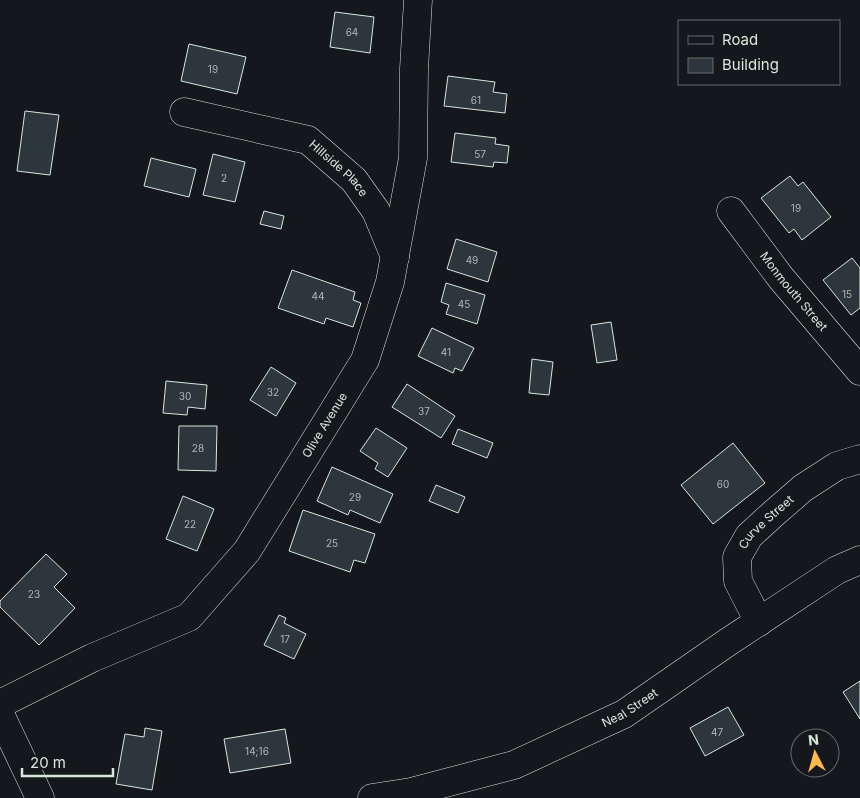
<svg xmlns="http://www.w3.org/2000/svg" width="860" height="798" viewBox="0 0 860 798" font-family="Inter,sans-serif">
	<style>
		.building { fill: #2c363c; stroke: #d8e6dc }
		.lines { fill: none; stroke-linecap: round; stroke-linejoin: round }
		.street-casing { stroke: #d8e6dc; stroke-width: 29 }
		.secondary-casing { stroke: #d8e6dc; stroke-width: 29 }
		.street { stroke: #14181c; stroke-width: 28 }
		.secondary { stroke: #14181c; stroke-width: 28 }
		.labels { text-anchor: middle; stroke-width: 4; stroke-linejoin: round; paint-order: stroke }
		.number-label { font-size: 10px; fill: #adbab4 }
		.street-label { font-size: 12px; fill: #d8e6dc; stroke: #14181c }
	</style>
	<rect width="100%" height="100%" fill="#14181c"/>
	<g class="building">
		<path d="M335,12L374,17L370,53L330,47Z"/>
		<path d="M189,44L246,57L237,94L181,81Z"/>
		<path d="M448,76L495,82L493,92L507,94L505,113L444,106Z"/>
		<path d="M25,111L59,115L50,175L17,171Z"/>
		<path d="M455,133L496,138L495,144L509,146L507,163L494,162L493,167L451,162Z"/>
		<path d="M213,154L245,162L235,202L203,195Z"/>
		<path d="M151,158L196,169L189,197L144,186Z"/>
		<path d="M790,176L798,186L803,182L831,217L802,240L794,229L789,233L761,198Z"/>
		<path d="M264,211L284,216L281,229L260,224Z"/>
		<path d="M456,239L497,252L488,282L447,269Z"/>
		<path d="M852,258L860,268V308L851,315L823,280Z"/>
		<path d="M292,270L355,292L353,300L361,303L353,327L326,318L324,324L278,308Z"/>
		<path d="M446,283L485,295L477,324L446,314L449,305L441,302Z"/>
		<path d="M611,322L617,360L597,363L591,325Z"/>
		<path d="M432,328L474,348L462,371L455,368L453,373L418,356Z"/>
		<path d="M532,359L553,362L549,395L529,393Z"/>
		<path d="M271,367L296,383L276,416L250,400Z"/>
		<path d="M166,381L207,385L205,409L188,407L187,415L163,413Z"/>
		<path d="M407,384L455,416L441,438L392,407Z"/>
		<path d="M179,426H217L216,471L178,470Z"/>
		<path d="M376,428L407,448L388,477L375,469L378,463L360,451Z"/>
		<path d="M458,429L493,443L487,458L452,444Z"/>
		<path d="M733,443L765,483L713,524L681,485Z"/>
		<path d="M332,467L393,494L380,523L350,510L348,515L317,501Z"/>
		<path d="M436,485L465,497L458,513L429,501Z"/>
		<path d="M183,496L214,509L197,551L166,539Z"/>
		<path d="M303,510L375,534L365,563L354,560L350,572L289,551Z"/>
		<path d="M46,554L67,574L54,587L75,608L39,645L0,607V601Z"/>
		<path d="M279,615L286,618L284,623L306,634L294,659L264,645Z"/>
		<path d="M860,681V719L843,692Z"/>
		<path d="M728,707L744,735L705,756L690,728Z"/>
		<path d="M145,728L162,731L152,790L116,784L125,734L144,737Z"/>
		<path d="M285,729L291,763L230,773L224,739Z"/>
	</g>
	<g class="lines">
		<defs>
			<g id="street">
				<path id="s1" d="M184,112L308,140L354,180L376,211L395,257"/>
				<path id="s2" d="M731,211L781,278L860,371"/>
				<path id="s3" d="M759,622L738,581L737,557L749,536L773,514L803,488L837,466L860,459"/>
				<path id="s4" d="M372,798L411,792L514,765L624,714L728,642L837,570L860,560"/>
			</g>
			<g id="secondary">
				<path id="s5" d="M0,704L92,658L189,617L247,551L365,360L390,282L413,158L414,69L418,0"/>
				<path d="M0,714L40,798"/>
			</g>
		</defs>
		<use href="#street" class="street-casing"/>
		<use href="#secondary" class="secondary-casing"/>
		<use href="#street" class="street"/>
		<use href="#secondary" class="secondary"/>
	</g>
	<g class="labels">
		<g class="number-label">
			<text x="352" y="36">64</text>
			<text x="213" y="73">19</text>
			<text x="476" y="104">61</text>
			<text x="480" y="158">57</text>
			<text x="224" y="182">2</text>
			<text x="796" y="212">19</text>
			<text x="472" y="264">49</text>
			<text x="847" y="298">15</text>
			<text x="318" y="300">44</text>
			<text x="464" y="308">45</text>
			<text x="446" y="356">41</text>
			<text x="273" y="396">32</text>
			<text x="185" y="400">30</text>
			<text x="424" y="415">37</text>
			<text x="198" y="452">28</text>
			<text x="723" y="488">60</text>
			<text x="355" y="501">29</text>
			<text x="190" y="528">22</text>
			<text x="332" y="547">25</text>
			<text x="34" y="598">23</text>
			<text x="285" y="643">17</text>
			<text x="717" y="736">47</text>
			<text x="257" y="755">14;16</text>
		</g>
		<g class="street-label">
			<text dy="4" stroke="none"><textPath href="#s1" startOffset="169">Hillside Place</textPath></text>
			<text dy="4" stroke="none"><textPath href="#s2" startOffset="102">Monmouth Street</textPath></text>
			<text dy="4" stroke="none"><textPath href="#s5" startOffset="444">Olive Avenue</textPath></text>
			<text dy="4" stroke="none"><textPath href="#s3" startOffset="116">Curve Street</textPath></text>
			<text dy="4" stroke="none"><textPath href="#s4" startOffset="275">Neal Street</textPath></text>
		</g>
	</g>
	<rect x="678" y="20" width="162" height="65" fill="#14181c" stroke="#626a69"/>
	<rect x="688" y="36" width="25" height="8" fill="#14181c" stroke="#626a69"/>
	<text x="722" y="45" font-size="15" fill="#d8e6dc">Road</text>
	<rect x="688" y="58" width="25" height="15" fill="#2c363c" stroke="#626a69"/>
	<text x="722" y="70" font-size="15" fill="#d8e6dc">Building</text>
	<g transform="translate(815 753) rotate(354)"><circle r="24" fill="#14181c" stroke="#626a69"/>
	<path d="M0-4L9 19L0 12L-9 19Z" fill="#ffb74d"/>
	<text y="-8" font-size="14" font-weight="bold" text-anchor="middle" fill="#d8e6dc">N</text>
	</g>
	<path d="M22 768v8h91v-8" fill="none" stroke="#d8e6dc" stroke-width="2.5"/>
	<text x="30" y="768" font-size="15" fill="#d8e6dc" stroke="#14181c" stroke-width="4" paint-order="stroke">20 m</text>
</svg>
